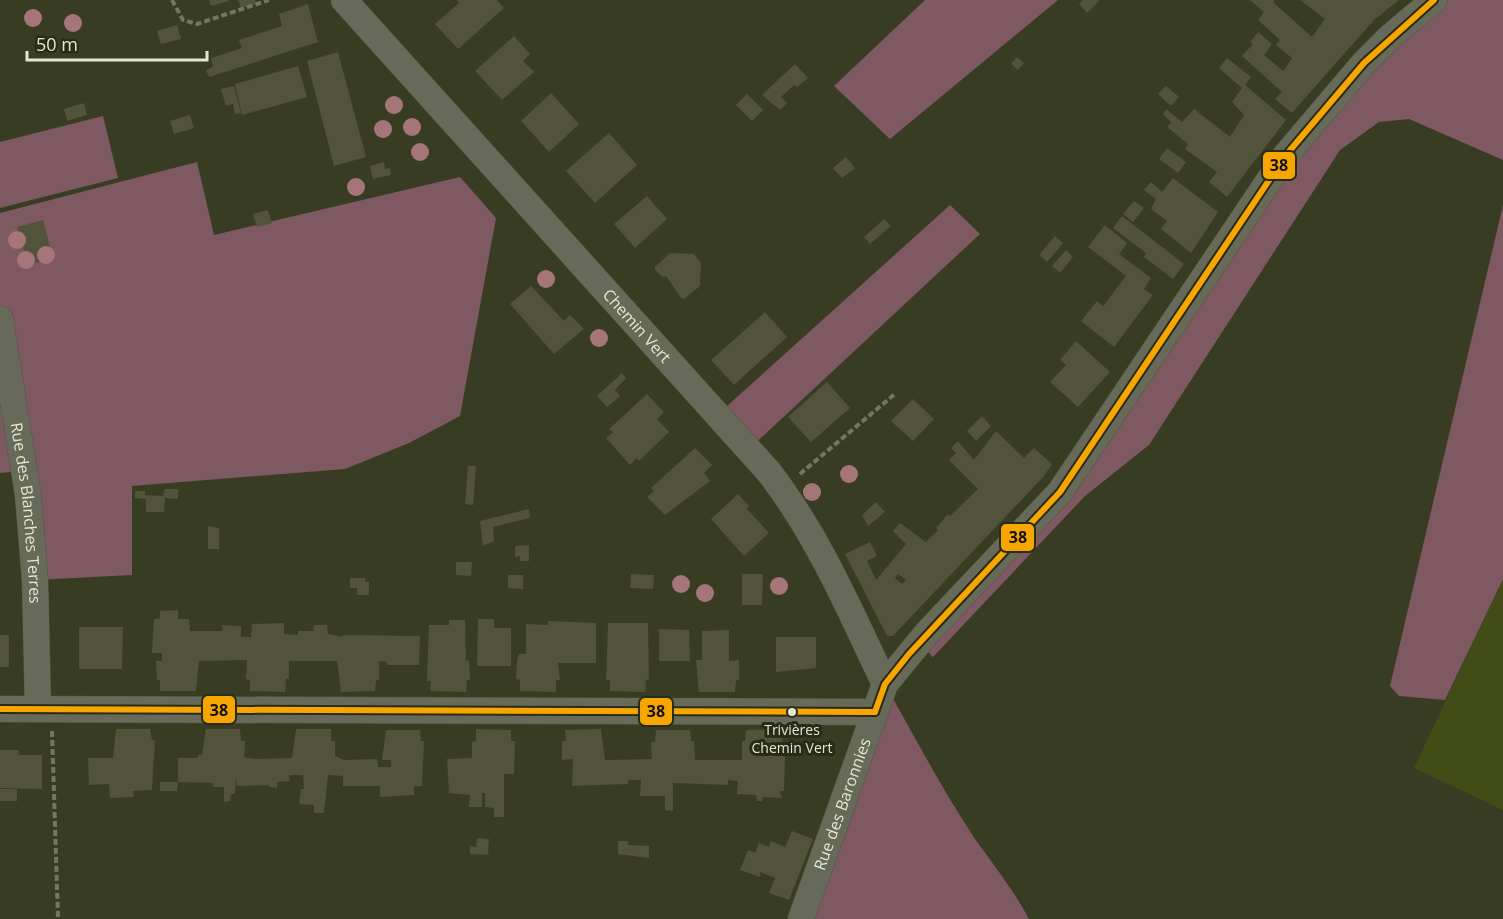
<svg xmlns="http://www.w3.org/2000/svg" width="1503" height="919" viewBox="0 0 1503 919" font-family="'Open Sans',sans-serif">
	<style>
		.built { fill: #424c17 }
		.green { fill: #7f5962 }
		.building { fill: #52533a; fill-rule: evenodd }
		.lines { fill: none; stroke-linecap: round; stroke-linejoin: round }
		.minor-casing { stroke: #525642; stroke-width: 27 }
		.path { stroke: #727664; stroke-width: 4; stroke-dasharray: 6 3; stroke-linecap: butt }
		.minor { stroke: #676a58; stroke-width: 26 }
		.bus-1-casing { stroke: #272b17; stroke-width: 10 }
		.bus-1 { stroke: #f7a600; stroke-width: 6 }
		.tree { fill: #a5757a }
		.bus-dot { fill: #e1e8ce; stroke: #272b17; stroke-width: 2 }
		.labels { text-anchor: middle; stroke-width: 6; stroke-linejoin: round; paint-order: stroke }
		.bus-label { font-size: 14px; fill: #e1e8ce; stroke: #272b17 }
		.street-label { font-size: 16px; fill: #e1e8ce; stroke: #272b17 }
		.line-badge { stroke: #272b17; stroke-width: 2 }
		.pale-badge-label { font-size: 16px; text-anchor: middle; font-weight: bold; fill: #111 }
	</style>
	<rect width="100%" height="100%" fill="#383c22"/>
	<path class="built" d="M1503,579V810L1414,768Z"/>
	<g class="green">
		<path d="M925,0H1058L890,139L834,86Z"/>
		<path d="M1434,0H1503V160L1409,119L1379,122L1340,150L1149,445L1085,496L933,657L919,643L1060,492L1235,228Z"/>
		<path d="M103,116L118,178L0,208V142Z"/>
		<path d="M197,162L214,235L460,177L496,218L460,416L409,443L345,469L132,486V575L35,580L24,471L0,473V213Z"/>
		<path d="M950,205L980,234L748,450L717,415Z"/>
		<path d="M1503,205V579L1445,700L1399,696L1390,686Z"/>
		<path d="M885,684C914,736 942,789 975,839C994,866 1014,890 1029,919H801Z"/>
	</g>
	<g class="building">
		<path d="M209,0H229V1L211,6Z"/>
		<path d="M238,0H255L256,4L241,8Z"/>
		<path d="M457,0H497L504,8L458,49L435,24L459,3Z"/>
		<path d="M1083,0H1098L1099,1L1087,13L1079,4Z"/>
		<path d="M1250,0H1275L1273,2L1312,37L1325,19L1300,0H1399L1374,20L1292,113L1275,99L1282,92L1242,56L1253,44L1250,42L1258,32L1272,44L1264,55L1283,71L1292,58L1276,45L1280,40L1258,20L1264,12Z"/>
		<path d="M308,4L318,42L209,77L206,70L213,67L211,58L242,48L239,40L282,26L279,14Z"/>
		<path d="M177,25L181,39L161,44L157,31Z"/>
		<path d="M514,36L530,54L523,61L534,72L502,100L475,71Z"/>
		<path d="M338,52L366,157L334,166L307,61Z"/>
		<path d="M1017,57L1024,63L1018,70L1011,64Z"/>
		<path d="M1227,58L1251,77L1245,85L1286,120L1227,197L1209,182L1217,172L1185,149L1188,144L1167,127L1171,122L1163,114L1166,109L1182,122L1194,109L1230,137L1244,115L1232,102L1242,88L1219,68Z"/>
		<path d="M795,64L808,78L797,87L794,85L781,97L787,103L780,110L762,95Z"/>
		<path d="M298,66L307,97L242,115L235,84Z"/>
		<path d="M234,86L241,113L235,114L233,104L226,106L221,89Z"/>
		<path d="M1166,86L1179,97L1171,106L1158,94Z"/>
		<path d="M551,93L579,124L549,152L521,121Z"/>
		<path d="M747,94L763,110L752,121L736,105Z"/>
		<path d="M84,103L87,115L67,121L64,109Z"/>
		<path d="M190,115L194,128L174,134L170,121Z"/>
		<path d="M609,133L637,165L595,203L566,171Z"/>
		<path d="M1167,148L1186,162L1178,173L1159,159Z"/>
		<path d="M846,157L855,168L842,178L833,168Z"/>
		<path d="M384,162L385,169L390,168L391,175L373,179L370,166Z"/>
		<path d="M1173,178L1218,212L1191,253L1161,229L1167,221L1151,209L1156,199L1144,190L1151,182L1162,192Z"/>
		<path d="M647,196L667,219L635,248L614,224Z"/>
		<path d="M1134,201L1144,208L1133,222L1123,214Z"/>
		<path d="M268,210L272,223L257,227L253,214Z"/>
		<path d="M1122,216L1184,264L1173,279L1144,257L1146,253L1113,228Z"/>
		<path d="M884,219L891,226L870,244L864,237Z"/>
		<path d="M43,220L53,258L28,265L17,227Z"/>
		<path d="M1105,225L1127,243L1119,254L1151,278L1144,289L1153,295L1114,347L1081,321L1097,301L1103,306L1126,276L1088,247Z"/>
		<path d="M1055,236L1063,243L1047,262L1039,255Z"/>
		<path d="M1066,250L1073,257L1060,273L1052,266Z"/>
		<path d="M670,253L694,254L701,263L700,286L684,299L681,298L666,276L663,277L655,270V267Z"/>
		<path d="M531,286L564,321L570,315L584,329L554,354L510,304Z"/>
		<path d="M765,312L787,337L734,385L711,360Z"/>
		<path d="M1076,341L1110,372L1078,407L1050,382L1066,365L1060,360Z"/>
		<path d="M622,373L626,378L615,390L620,396L607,407L597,396Z"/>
		<path d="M827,382L850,408L811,442L788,417Z"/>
		<path d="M647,394L664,412L657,419L669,432L639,461L637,458L630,465L606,438L613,432L609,429Z"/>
		<path d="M913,399L934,419L913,441L891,421Z"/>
		<path d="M982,416L991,426L976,441L967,431Z"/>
		<path d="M996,431L1024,458L1034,448L1052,464L1044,476L893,636H887L845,554L870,542L877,556L867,561L876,580L906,544L893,531L900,523L926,542L938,530L936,528L948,514L950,516L978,489L949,460L956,453L951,448L958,441L974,460ZM898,574L906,580L902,584L895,578Z"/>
		<path d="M695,448L712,465L704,473L710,481L665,515L647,497L654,491L651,488Z"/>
		<path d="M468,466H476L473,505L465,504Z"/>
		<path d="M165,489H178V499L165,498L164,512H146V499L135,498V491H145V495L163,496Z"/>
		<path d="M738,494L749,506L747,509L769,533L744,556L711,519Z"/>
		<path d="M876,502L885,512L868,526L862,515Z"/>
		<path d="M529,509L530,518L493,527L494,541L483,546L480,521Z"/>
		<path d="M208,526L219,528V549H208Z"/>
		<path d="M529,545V561H520V556L515,557V546Z"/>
		<path d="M456,562H472L471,576L456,575Z"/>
		<path d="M631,574L654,575L653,589L630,588Z"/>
		<path d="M742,574H763L762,605H742Z"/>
		<path d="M508,575H523V589L508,588Z"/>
		<path d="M350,578H365V582H369V595H357V588H350Z"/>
		<path d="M178,610V619H189L190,631H223L222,625L241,626V637H251L252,624L284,623V634L298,635V631H313L314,625H327L328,634L343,637V635L420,636L419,665H387V662L379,661V680H376L375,691L341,692L337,661H289V679H286L285,692L250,691V680L246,679L247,660L199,661L196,691H160V680H157L156,661H162V653H152L154,619L160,618V611Z"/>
		<path d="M478,619H494V628H511V666H477Z"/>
		<path d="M449,620H465L466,661L469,660L470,680H467L466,692L430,691L431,681H427L429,625H449Z"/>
		<path d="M548,621L596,623V663H558L560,680H556V692L520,691V680L516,679L517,661L519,654H526V624L548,625Z"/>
		<path d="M608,623H648L649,679L646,680L645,692L610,691V680H606Z"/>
		<path d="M79,627H123L122,669H79Z"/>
		<path d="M659,629L689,630L690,661H659Z"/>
		<path d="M729,630V661L739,660V680H736L735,692H699L696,660H702V631Z"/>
		<rect x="0" y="635" width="9" height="32"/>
		<path d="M776,637H816V668L776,672Z"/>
		<path d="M116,729H150L152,740H155L152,790L133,791L134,797L110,798L109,784L89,785L88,758H113Z"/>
		<path d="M206,729H240L241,741H245L244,757L254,759L292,758L296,729H331V741H335V756L344,760L377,759L378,767H391V760H382L386,730H420L421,741H424L422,786H414V795L380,797V786H343V776L328,775L324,813H314V805L299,804L301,789H304L303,775H289L290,781L277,782V788L269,787V785L237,786L236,777L235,794H231L230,801L224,802V787H213V783L178,782V758H198V755H202Z"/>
		<path d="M476,729L511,730V741H515L514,774H504V817H494V808L485,807V793H482V807H469L470,795L449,793L447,759L472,758V742L476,741Z"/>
		<path d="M601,729L605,760L652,759L651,742H655L656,730H690L691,741H694L695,760H742V741H745L746,730L781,729L785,760L784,791H780L782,798L763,797L762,801H757L756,795L737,794L738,781L728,780V785L673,783V811L665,810V796H640L641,780H628V784L572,786L573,759L562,760V741H566L565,730Z"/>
		<path d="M0,750H19V755H42V789L0,788Z"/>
		<path d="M160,782H178L177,791H160Z"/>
		<rect x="0" y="789" width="17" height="12"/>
		<path d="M792,831L813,839L789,900L769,893L775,878L760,872V877L740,870L748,850L755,853L759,843L769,847L771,841L785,847Z"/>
		<path d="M477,838L489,839L488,855L470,854V846L476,847Z"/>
		<path d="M618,841H628V845L649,846V858L618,854Z"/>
	</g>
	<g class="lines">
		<defs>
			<g id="minor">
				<path id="s1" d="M344,0L768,471C818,535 850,611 885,684"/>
				<path id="s2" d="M0,319L28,495L35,580L38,709"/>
				<path d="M0,709L875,712"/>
				<path id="s3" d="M801,919L885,684L927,633L1060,492L1286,155L1364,63L1391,36L1434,0"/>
			</g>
		</defs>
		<use href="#minor" class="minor-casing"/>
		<g class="path">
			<path d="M172,0L183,20L197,24L269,0"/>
			<path d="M800,474L896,393"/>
			<path d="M52,731L58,919"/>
		</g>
		<use href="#minor" class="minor"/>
		<defs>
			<g id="bus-1">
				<path d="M0,709L875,712"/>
				<path d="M875,712L885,684L909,654L1060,492L1286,155L1364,63L1434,0"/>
			</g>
		</defs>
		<use href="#bus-1" class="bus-1-casing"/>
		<use href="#bus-1" class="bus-1"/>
	</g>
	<g class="tree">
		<circle cx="33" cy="18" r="9"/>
		<circle cx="73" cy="23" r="9"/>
		<circle cx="394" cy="105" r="9"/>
		<circle cx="412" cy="127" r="9"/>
		<circle cx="383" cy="129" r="9"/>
		<circle cx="420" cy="152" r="9"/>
		<circle cx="356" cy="187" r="9"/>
		<circle cx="17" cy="240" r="9"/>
		<circle cx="46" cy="255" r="9"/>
		<circle cx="26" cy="260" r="9"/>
		<circle cx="546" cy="279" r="9"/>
		<circle cx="599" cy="338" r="9"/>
		<circle cx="849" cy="474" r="9"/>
		<circle cx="812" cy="492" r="9"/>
		<circle cx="681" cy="584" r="9"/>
		<circle cx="779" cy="586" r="9"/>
		<circle cx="705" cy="593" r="9"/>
	</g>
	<circle class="bus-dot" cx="792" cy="712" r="5"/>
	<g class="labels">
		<g class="bus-label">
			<text x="792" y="735">Trivières<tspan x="792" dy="18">Chemin Vert</tspan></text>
		</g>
		<g class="street-label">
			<text dy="6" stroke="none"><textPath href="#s1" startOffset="438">Chemin Vert</textPath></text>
			<text dy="6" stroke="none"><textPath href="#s2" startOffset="196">Rue des Blanches Terres</textPath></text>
			<text dy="6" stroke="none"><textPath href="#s3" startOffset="122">Rue des Baronnies</textPath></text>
		</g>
	</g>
	<g class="line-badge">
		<rect x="1262" y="151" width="34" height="29" rx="6" fill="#f7a600"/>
		<rect x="1000" y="523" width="35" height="29" rx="6" fill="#f7a600"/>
		<rect x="202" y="695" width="34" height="29" rx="6" fill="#f7a600"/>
		<rect x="639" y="697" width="34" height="29" rx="6" fill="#f7a600"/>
	</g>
	<g class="pale-badge-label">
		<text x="1279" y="171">38</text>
		<text x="1018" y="543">38</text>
		<text x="219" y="716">38</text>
		<text x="656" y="717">38</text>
	</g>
	<path d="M27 51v9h180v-9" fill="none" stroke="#e1e8ce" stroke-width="3"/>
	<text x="36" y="51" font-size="18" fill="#e1e8ce" stroke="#272b17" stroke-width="4.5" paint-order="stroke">50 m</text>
</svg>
